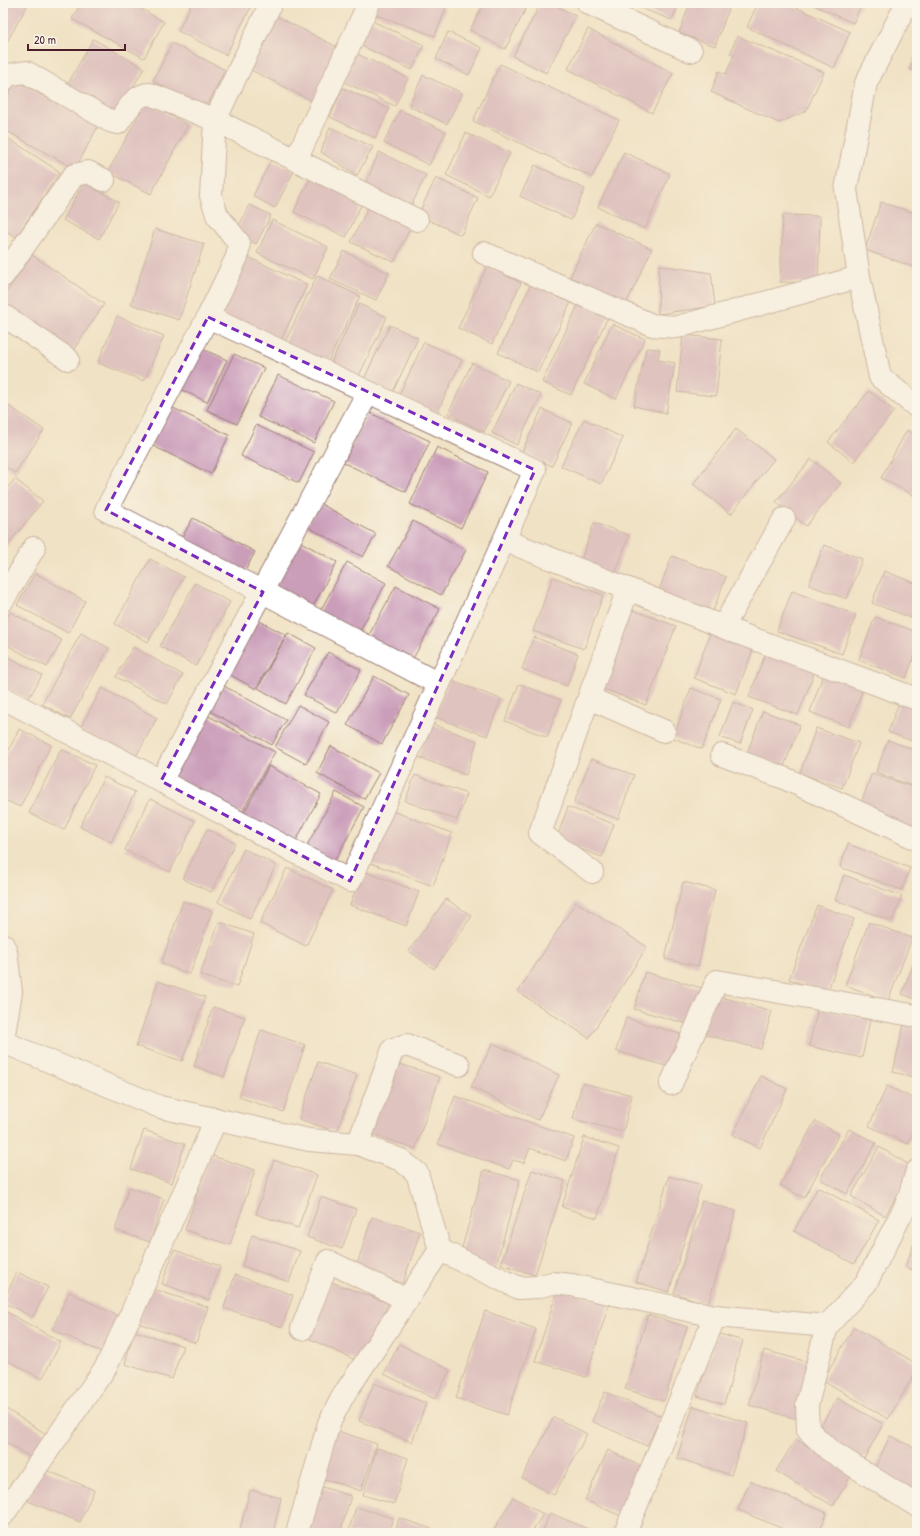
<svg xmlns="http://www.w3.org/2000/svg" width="920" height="1536" viewBox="0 0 920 1536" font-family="'Patrick Hand',sans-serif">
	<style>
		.building { fill: #ca9db9 }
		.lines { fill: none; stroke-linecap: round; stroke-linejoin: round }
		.street-casing { stroke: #9d8078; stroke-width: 24 }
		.street { stroke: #fff; stroke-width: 22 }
		.marked { fill: none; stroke: #7b2cbf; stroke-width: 3; stroke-dasharray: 8 5; stroke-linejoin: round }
	</style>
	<rect width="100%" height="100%" fill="#fbf7ec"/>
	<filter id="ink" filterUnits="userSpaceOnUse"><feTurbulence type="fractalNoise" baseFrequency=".025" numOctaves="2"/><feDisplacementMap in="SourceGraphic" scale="8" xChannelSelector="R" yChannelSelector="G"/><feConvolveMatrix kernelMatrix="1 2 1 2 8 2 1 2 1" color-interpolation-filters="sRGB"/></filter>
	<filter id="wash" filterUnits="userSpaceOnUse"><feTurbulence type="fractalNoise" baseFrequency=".012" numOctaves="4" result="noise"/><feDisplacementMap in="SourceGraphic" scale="16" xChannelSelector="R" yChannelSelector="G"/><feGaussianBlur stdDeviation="0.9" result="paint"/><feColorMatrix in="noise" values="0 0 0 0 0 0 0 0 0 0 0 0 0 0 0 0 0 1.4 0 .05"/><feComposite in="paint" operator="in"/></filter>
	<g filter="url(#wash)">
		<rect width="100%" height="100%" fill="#f0e2c4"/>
		<g id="blocks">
			<g class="building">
				<path d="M3,3L28,4L3,49Z"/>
				<path d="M81,3H131L164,22L144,58L72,19Z"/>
				<path d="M192,3H253L226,55L178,31Z"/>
				<path d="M375,3H431L446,8L435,36L371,13Z"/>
				<path d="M484,3H529L505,49L470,30Z"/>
				<path d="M541,3H551L576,16L546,73L513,56Z"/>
				<path d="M640,3H679L672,20L638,7Z"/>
				<path d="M690,3H731L715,46L679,33Z"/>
				<path d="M758,3H787L850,32L834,68L747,27Z"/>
				<path d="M809,3H862L853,23Z"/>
				<path d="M274,15L341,49L314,102L247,68Z"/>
				<path d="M370,20L424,45L412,70L358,44Z"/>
				<path d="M588,29L673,73L652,113L568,69Z"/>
				<path d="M448,32L482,48L469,75L436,59Z"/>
				<path d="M737,36L824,72L806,111L779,123L711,92L719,71L726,74L734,55L730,54Z"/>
				<path d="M93,39L144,68L116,117L65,89Z"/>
				<path d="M172,43L225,70L206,108L153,81Z"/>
				<path d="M355,53L408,78L395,106L342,81Z"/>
				<path d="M917,53V73L909,69Z"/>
				<path d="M500,64L619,120L592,177L473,121Z"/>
				<path d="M423,75L462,93L447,124L409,106Z"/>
				<path d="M16,81L98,126L75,169L3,129V105Z"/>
				<path d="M343,88L389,109L375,138L330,117Z"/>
				<path d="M146,102L188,125L151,194L108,172Z"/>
				<path d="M400,110L446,132L429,165L384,143Z"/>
				<path d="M330,127L373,147L357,175L321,152Z"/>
				<path d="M466,133L510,153L489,196L446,175Z"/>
				<path d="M3,135L60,172L16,237L3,229Z"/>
				<path d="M379,152L426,175L410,208L365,185Z"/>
				<path d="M624,152L670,174L645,229L598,207Z"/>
				<path d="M271,160L294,171L275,208L253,196Z"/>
				<path d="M535,165L585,189L571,220L520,196Z"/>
				<path d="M312,174L364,199L346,237L294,212Z"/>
				<path d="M436,178L478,198L461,235L418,215Z"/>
				<path d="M84,183L119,202L99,239L63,220Z"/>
				<path d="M881,202L917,214V268L865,250Z"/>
				<path d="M370,204L411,226L394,262L351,242Z"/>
				<path d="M249,205L271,215L256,244L235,234Z"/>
				<path d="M783,215L820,216L818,283L780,282Z"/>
				<path d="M272,220L328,247L313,279L257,253Z"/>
				<path d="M596,223L652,249L626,304L570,277Z"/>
				<path d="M155,229L204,244L179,320L131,304Z"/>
				<path d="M344,251L389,273L376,300L330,279Z"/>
				<path d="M32,255L104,304L72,352L3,304V297Z"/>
				<path d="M246,256L307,285L280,342L219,313Z"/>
				<path d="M659,265L711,273L715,306L658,314Z"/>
				<path d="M487,266L521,283L492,344L458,328Z"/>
				<path d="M317,276L360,296L327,364L284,344Z"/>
				<path d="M531,284L571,302L538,372L498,353Z"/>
				<path d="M580,301L609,315L571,395L542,382Z"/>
				<path d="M359,304L387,317L356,382L328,369Z"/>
				<path d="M117,316L164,336L144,381L98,363Z"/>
				<path d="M612,324L645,339L616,399L584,384Z"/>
				<path d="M390,325L418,338L391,396L362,383Z"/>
				<path d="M683,335L722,339L716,396L677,392Z"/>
				<path d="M424,342L462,360L437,413L399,395Z"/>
				<path d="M198,347L227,360L207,402L178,388Z"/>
				<path d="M646,348L660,349L658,360L675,363L666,413L634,406Z"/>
				<path d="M234,354L264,368L237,424L207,410Z"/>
				<path d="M472,363L509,381L484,432L448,414Z"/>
				<path d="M278,375L334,401L314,443L258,417Z"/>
				<path d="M516,383L541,395L517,445L492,433Z"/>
				<path d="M869,391L894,411L853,462L828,442Z"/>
				<path d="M3,402L44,430L15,473L3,465Z"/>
				<path d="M167,405L229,435L211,474L147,443Z"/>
				<path d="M542,409L572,423L552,466L522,452Z"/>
				<path d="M368,412L430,441L406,492L344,463Z"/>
				<path d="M584,419L623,438L601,484L561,466Z"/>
				<path d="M256,425L314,452L299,483L241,456Z"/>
				<path d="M736,429L774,459L731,514L693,484Z"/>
				<path d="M907,430L917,435V497L881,478Z"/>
				<path d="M437,447L488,472L461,528L410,504Z"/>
				<path d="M811,459L841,483L806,526L776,502Z"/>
				<path d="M15,479L43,501L6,547L3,545V493Z"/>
				<path d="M319,503L376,534L363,557L306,526Z"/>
				<path d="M193,518L255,552L241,579L178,545Z"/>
				<path d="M413,521L466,550L441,595L388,566Z"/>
				<path d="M594,523L629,535L613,581L578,569Z"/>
				<path d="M297,540L337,562L312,608L273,586Z"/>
				<path d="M824,545L862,559L847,599L809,585Z"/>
				<path d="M672,556L726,577L711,616L657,595Z"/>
				<path d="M150,559L184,577L148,642L115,624Z"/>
				<path d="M347,562L386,583L358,634L319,613Z"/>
				<path d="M884,571L917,584V620L872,603Z"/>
				<path d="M35,573L85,601L68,633L17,605Z"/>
				<path d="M553,577L603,595L584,649L533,631Z"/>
				<path d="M195,583L230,602L196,666L160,646Z"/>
				<path d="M396,586L440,609L409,666L365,642Z"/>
				<path d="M792,591L856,615L842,654L777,631Z"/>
				<path d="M630,609L676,626L646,705L601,688Z"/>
				<path d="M10,612L62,640L47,667L3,643V625Z"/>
				<path d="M875,617L917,632V649L906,678L859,660Z"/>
				<path d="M254,618L286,635L256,689L225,672Z"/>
				<path d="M711,631L754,647L736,694L694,678Z"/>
				<path d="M81,633L109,648L70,719L42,704Z"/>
				<path d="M288,633L316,648L286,704L258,688Z"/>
				<path d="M534,637L578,654L567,686L522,669Z"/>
				<path d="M133,647L183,675L167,704L116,677Z"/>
				<path d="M328,652L361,670L337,713L304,695Z"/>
				<path d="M766,652L815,671L798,715L749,697Z"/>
				<path d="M3,654L42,675L28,700L3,686Z"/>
				<path d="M826,667L866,681L849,727L810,712Z"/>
				<path d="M374,676L409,695L382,744L347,725Z"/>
				<path d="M449,680L501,699L487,736L435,717Z"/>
				<path d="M519,684L561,700L547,737L505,721Z"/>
				<path d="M224,686L286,720L272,745L210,711Z"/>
				<path d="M102,688L157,718L134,760L79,730Z"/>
				<path d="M691,688L721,699L702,749L673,738Z"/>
				<path d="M900,700L917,706V743L888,732Z"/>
				<path d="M733,702L753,710L740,744L720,737Z"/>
				<path d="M298,705L329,722L306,764L275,747Z"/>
				<path d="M763,711L800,725L784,766L747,753Z"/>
				<path d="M205,714L275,752L241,814L172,776Z"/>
				<path d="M430,723L477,741L466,775L418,757Z"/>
				<path d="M816,728L859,743L842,788L800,773Z"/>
				<path d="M19,729L51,745L20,807L3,799V762Z"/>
				<path d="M888,740L917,751V788L876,772Z"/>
				<path d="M331,746L379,773L364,799L317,773Z"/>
				<path d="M61,749L95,765L64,830L29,813Z"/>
				<path d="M591,759L634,775L618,819L574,803Z"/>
				<path d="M269,766L321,794L293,846L241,818Z"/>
				<path d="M872,773L917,789V821L914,829L859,809Z"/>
				<path d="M415,775L467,794L457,820L405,801Z"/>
				<path d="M104,777L135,792L111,842L80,827Z"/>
				<path d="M336,792L364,807L333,864L305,849Z"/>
				<path d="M150,799L195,821L170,872L125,850Z"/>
				<path d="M568,807L614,824L602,857L556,840Z"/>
				<path d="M387,809L452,833L433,886L368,862Z"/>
				<path d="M207,829L235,843L211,892L183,879Z"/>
				<path d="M848,844L910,868L902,890L840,867Z"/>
				<path d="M244,849L276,865L250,919L218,902Z"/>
				<path d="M287,868L333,890L306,946L260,923Z"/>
				<path d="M363,871L419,892L406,926L350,905Z"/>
				<path d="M844,875L902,896L892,921L835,900Z"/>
				<path d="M683,882L715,890L698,966L665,959Z"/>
				<path d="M446,899L472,916L434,969L409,951Z"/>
				<path d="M183,901L212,911L190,974L161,964Z"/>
				<path d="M576,902L647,947L589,1038L518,992Z"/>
				<path d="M817,905L854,919L827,993L789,979Z"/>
				<path d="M219,922L254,934L237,987L200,975Z"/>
				<path d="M869,922L912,938L888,1001L845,985Z"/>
				<path d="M917,954V1000L902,994Z"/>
				<path d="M645,972L702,988L691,1025L634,1009Z"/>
				<path d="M158,981L205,997L182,1061L136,1046Z"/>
				<path d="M714,995L772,1011L761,1049L703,1034Z"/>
				<path d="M213,1007L245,1017L224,1077L194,1066Z"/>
				<path d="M818,1008L870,1020L862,1058L809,1046Z"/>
				<path d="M626,1018L680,1034L669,1067L616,1051Z"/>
				<path d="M904,1024L917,1027V1078L893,1072Z"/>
				<path d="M261,1030L305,1045L283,1112L239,1097Z"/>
				<path d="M493,1043L559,1075L538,1120L471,1087Z"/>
				<path d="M318,1062L357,1075L337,1132L299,1119Z"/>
				<path d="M394,1062L440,1077L415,1149L369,1133Z"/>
				<path d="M761,1076L787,1089L760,1148L733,1135Z"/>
				<path d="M582,1083L632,1095L623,1132L573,1119Z"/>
				<path d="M887,1086L917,1100V1123L908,1144L869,1126Z"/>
				<path d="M455,1096L574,1138L566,1161L530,1148L524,1163L513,1160L509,1169L438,1144Z"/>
				<path d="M815,1121L839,1134L804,1198L780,1185Z"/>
				<path d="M849,1129L876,1143L847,1194L820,1179Z"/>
				<path d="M144,1130L185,1144L172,1183L131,1169Z"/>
				<path d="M584,1137L619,1148L597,1218L562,1207Z"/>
				<path d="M879,1147L913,1167L885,1216L851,1196Z"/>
				<path d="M210,1155L255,1170L230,1245L185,1230Z"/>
				<path d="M274,1160L317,1175L298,1228L256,1214Z"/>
				<path d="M484,1170L520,1180L495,1268L459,1258Z"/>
				<path d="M532,1170L565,1181L535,1275L501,1264Z"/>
				<path d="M669,1176L701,1185L669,1292L636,1282Z"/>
				<path d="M129,1187L164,1199L150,1242L115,1230Z"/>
				<path d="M818,1187L879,1220L854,1264L794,1231Z"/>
				<path d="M321,1197L356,1209L342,1249L307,1237Z"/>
				<path d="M702,1201L736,1211L708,1304L674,1293Z"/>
				<path d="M372,1217L420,1232L403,1283L356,1268Z"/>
				<path d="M252,1235L300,1251L289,1282L242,1266Z"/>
				<path d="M917,1236V1271L905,1267Z"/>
				<path d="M174,1250L220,1266L209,1300L162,1284Z"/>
				<path d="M17,1272L48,1287L33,1317L3,1302Z"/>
				<path d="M235,1275L293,1295L282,1327L224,1308Z"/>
				<path d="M331,1282L388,1303L364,1364L308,1338Z"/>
				<path d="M150,1288L208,1307L196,1343L138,1323Z"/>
				<path d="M558,1288L609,1304L586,1377L535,1361Z"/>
				<path d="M69,1292L118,1316L101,1352L52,1329Z"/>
				<path d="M3,1310L61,1342L42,1379L3,1358Z"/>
				<path d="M485,1311L536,1329L507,1415L456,1398Z"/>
				<path d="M648,1315L687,1327L664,1401L625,1389Z"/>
				<path d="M854,1327L917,1364V1370L888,1419L823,1380Z"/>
				<path d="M134,1331L183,1346L172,1379L125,1364Z"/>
				<path d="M717,1333L743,1341L724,1404L697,1396Z"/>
				<path d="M399,1344L450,1370L435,1399L384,1374Z"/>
				<path d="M764,1350L812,1363L797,1419L749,1405Z"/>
				<path d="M374,1383L426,1403L412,1442L359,1421Z"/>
				<path d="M605,1392L661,1416L647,1446L592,1421Z"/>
				<path d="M837,1398L883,1424L864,1459L817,1433Z"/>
				<path d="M693,1406L748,1423L731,1475L677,1458Z"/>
				<path d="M3,1407L46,1434L31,1458L3,1440Z"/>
				<path d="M554,1417L587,1434L554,1495L522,1478Z"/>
				<path d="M332,1429L377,1444L361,1491L316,1476Z"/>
				<path d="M890,1436L917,1449V1493L873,1472Z"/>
				<path d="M796,1439L852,1474L833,1506L776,1471Z"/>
				<path d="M377,1448L408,1458L394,1504L363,1495Z"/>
				<path d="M608,1450L644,1468L621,1516L585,1500Z"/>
				<path d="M41,1468L94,1490L80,1522L28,1501Z"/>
				<path d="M750,1481L827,1513L819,1533H793L738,1510Z"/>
				<path d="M316,1485L351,1496L340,1533H301Z"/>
				<path d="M250,1490L281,1498L273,1533H239Z"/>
				<path d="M513,1497L543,1514L531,1533H492Z"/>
				<path d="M356,1507L393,1518L388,1533H348Z"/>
				<path d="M550,1513L590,1530L589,1533H542Z"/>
				<path d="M399,1518L435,1530L434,1533H395Z"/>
			</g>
		</g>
	</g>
	<g filter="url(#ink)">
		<use href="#blocks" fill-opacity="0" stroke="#9d8078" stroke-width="1"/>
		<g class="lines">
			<defs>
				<g id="street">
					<path d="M588,3L691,51"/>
					<path d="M907,3L866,83L846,189L859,277L880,377L917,407"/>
					<path d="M3,81L7,75L26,72L110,121L118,123C127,111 134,94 150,94L215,120L296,160L369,3"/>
					<path d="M296,160L417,220"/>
					<path d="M484,253L652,325L677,327L859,277"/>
					<path d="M3,276L74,175L88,172L104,180"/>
					<path d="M3,315L68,359"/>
					<path d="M208,317L237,257L239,243L217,215L211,196L215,120L271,3"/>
					<path d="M504,540L439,684L106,510L208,317L535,470L504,540L628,589L540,833L592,872"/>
					<path d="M628,589L738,633L917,699"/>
					<path d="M3,600L34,548"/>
					<path d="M723,627L784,519"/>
					<path d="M3,698L161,781L368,392"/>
					<path d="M589,698L664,731"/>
					<path d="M722,755L784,778L917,839"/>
					<path d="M161,781L350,881L439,684"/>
					<path d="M3,945L6,951L11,992L3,1040"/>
					<path d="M3,1042L160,1107L309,1140L358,1144L401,1160L417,1173L440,1250"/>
					<path d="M671,1084L717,981L917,1016"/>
					<path d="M358,1144L393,1049L407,1045L459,1065"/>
					<path d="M827,1326L807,1405L808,1430L829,1450L917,1506"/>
					<path d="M302,1329L328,1261L407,1300"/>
					<path d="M3,1515L106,1367L132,1312L216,1119"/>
					<path d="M297,1533L329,1423L343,1396L440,1250L519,1288L537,1287L552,1283L572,1285L715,1316L827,1326L866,1283L907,1203L917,1171"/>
					<path d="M625,1533L715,1316"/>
				</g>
			</defs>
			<use href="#street" class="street-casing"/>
			<use href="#street" class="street"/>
		</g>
	</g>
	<path d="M0 0H920V1536H0ZM208,317L535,470L350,881L161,781L263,592L106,510Z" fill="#f0e2c4" fill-opacity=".55" fill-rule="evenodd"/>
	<path class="marked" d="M208,317L535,470L350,881L161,781L263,592L106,510Z"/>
	<rect width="920" height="1536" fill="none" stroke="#fbf7ec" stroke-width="16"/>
	<path d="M28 44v6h97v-6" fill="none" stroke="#4a1f2b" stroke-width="2"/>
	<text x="34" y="44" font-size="12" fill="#4a1f2b" stroke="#fbf7ec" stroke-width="3" paint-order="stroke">20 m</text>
</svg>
